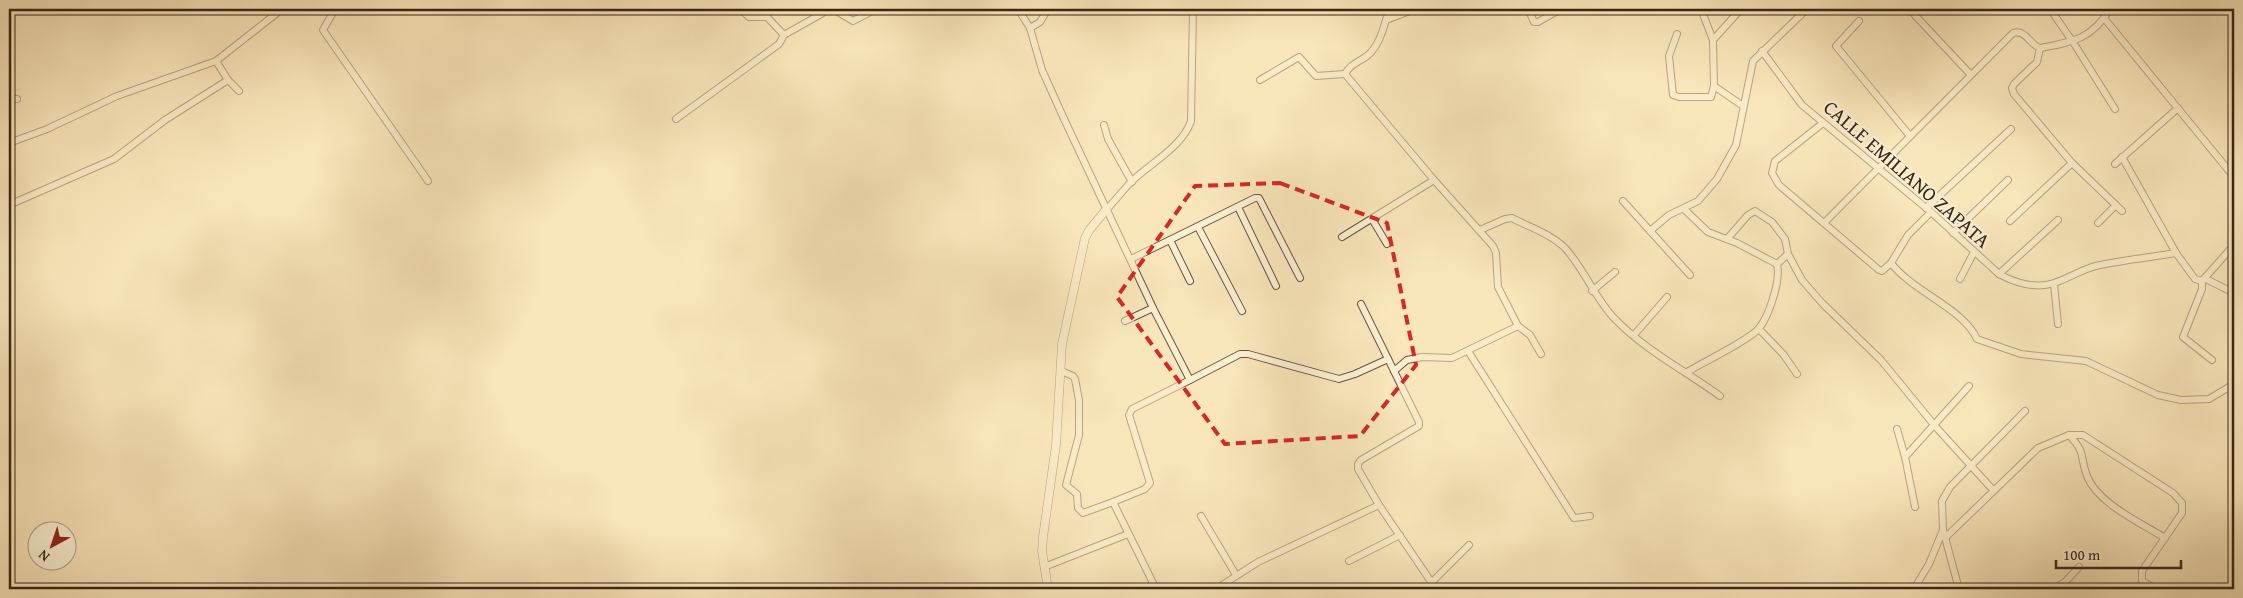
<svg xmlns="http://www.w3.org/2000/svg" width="2243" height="598" viewBox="0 0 2243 598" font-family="'Gentium Book Plus',serif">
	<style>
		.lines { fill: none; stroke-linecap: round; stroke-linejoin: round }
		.minor-casing { stroke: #685640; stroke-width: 8 }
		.tertiary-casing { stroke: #685640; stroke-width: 9 }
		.minor { stroke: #fbefd2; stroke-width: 6 }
		.tertiary { stroke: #fbefd2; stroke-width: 8 }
		.marked { fill: none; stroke: #d62828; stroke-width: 4; stroke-dasharray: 10 6; stroke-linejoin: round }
		.labels { text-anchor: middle; stroke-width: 4.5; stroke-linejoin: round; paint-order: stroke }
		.street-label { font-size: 20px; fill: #382617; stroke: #fbefd2 }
	</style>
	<rect width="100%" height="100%" fill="#f9e6ba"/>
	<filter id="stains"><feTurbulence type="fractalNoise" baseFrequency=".004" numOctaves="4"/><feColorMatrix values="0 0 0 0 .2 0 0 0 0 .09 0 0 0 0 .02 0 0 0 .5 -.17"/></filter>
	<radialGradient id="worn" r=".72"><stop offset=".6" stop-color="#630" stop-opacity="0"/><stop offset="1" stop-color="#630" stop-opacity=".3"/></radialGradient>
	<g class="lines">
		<defs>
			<g id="minor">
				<path d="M335,9L323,30L428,181"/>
				<path d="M740,9L749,17H767L784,35L830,9"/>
				<path d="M833,9L853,21L876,9"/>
				<path d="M1018,9L1030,28L1040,22L1048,9"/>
				<path d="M1528,9L1534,22H1538L1561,9"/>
				<path d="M2050,9L2073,42L2115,109"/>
				<path d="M1911,11L1970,74"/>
				<path d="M2104,18L2234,177"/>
				<path d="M1386,20L1390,9"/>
				<path d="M1859,21L1836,46L1910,136"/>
				<path d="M1030,28L1042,70L1065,121L1153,308L1190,380L1132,409L1129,415L1150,483L1145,489L1113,502L1156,589"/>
				<path d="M1677,34L1669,56L1673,95L1679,97H1711L1714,86L1713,40L1701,9"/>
				<path d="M1713,40L1741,9"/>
				<path d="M2040,48L2037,62L2014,84L2012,88L2014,94L2072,163L2122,211"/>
				<path d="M1762,51L1802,105L1931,212L1999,274C2015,283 2036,289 2054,283C2070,278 2083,268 2100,265C2125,260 2151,257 2176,253L2195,279L2202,281L2234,245"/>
				<path d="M228,80L239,91"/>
				<path d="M1260,80L1299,57L1316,76L1345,74"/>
				<path d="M1714,86L1743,106"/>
				<path d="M9,99H17"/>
				<path d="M676,119L779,44L784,35"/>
				<path d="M1823,123L1775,161L1772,173L1779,185L1879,270L1882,271L1891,263C1913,292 1963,308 1977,339L2021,354L2086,361L2158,395L2181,400L2209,399L2234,384"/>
				<path d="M1104,125L1108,139L1132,182"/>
				<path d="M9,143L47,129L117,96L216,61L282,9"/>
				<path d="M2122,157L2176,253"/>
				<path d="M2115,164L2178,108"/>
				<path d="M1623,201L1690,275"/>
				<path d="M9,205L114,159L165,120L228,80L216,61"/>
				<path d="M1238,207L1276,286"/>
				<path d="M1926,208L2011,129"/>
				<path d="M1684,209L1708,232L1737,243L1777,264"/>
				<path d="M1106,210C1115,201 1123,190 1132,181C1151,163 1183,146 1191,121L1193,9"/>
				<path d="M1372,219L1387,244"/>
				<path d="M2010,221L2072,163"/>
				<path d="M1824,223L2013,33C2026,29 2030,45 2040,48C2073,42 2092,39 2110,9"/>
				<path d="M2098,223L2116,205"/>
				<path d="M1198,227L1242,311"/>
				<path d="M1480,230L1505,219L1512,218C1529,227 1551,234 1565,248C1584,269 1594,296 1613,317C1643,349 1684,370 1720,396"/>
				<path d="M1650,231L1669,215L1698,201L1717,179L1736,145L1753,61L1807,9"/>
				<path d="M1953,233L2008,180"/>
				<path d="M1342,237L1434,180"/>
				<path d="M1727,239L1748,215L1755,211L1772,222L1785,239L1788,254L1802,280L1822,303L1881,360L1935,426L1993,490"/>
				<path d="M1170,240L1190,281"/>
				<path d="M1131,259L1255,198H1259L1300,278"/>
				<path d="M1891,263L1908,235L1931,212"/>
				<path d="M1999,274L2058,220"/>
				<path d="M1960,279L1974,252"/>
				<path d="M2206,279L2234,293"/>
				<path d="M2202,281V289L2183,337L2212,360"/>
				<path d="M2054,284L2058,324"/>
				<path d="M1592,291L1615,272"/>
				<path d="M1361,304L1394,371"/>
				<path d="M1125,321L1153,308"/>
				<path d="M1518,326L1530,335L1541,354"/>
				<path d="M1759,329L1783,354L1797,374"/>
				<path d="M1634,335L1667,297"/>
				<path d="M1468,351L1574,518L1590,516"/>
				<path d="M1061,371L1073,376L1075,379L1079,400V435L1066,485L1077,494L1078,508L1083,513L1113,502"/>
				<path d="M1687,372C1709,359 1734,348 1754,333C1768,323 1781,280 1777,264L1788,254"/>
				<path d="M1190,380L1240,354H1248L1339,379L1355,374L1388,359"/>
				<path d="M1897,429L1905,457L1915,507"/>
				<path d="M2069,435C2087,454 2079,455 2087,476C2097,503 2141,523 2165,538"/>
				<path d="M1905,457L1969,386"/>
				<path d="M1379,505L1436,589"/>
				<path d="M1201,516L1236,575"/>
				<path d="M1946,537L2038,448L2069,435H2083L2173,493L2182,503V513L2142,571V581L2156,589"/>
				<path d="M1349,561L1400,535"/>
				<path d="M1044,567L1128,534"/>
				<path d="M1432,582L1469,545"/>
				<path d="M1216,589L1258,562L1379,505L1358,469V464L1361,460L1419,426V422L1394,371L1407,360L1422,357L1452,358L1518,326L1498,287L1496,253L1493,246L1434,180L1345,74C1350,64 1359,62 1367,56C1378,47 1382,33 1386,20L1415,9"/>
				<path d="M1914,589L1929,564L1943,530"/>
				<path d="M1959,589L1943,530L1942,501L1950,487L2025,411"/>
				<path d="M2054,589L2066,581L2079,567"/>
			</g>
			<path id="tertiary" d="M1048,589L1042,551L1043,537L1056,445L1062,344L1085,238L1090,229L1106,210"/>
		</defs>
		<use href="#minor" class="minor-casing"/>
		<use href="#tertiary" class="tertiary-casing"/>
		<use href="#minor" class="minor"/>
		<use href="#tertiary" class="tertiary"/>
	</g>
	<path d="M0 0H2243V598H0ZM1280,183L1387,223L1416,365L1360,436L1225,444L1117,297L1195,186Z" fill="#f9e6ba" fill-opacity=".55" fill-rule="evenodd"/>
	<path class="marked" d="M1280,183L1387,223L1416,365L1360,436L1225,444L1117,297L1195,186Z"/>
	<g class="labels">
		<g class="street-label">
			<text transform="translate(1907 174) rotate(41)" y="7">CALLE EMILIANO ZAPATA</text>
		</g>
	</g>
	<rect width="2243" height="598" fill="none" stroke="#f9e6ba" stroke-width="30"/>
	<rect x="10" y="10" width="2223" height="578" fill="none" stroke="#382617" stroke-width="2.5"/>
	<rect x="15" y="15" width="2213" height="568" fill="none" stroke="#382617"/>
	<g transform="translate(52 546) rotate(220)"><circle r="24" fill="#fbefd2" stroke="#ad9f87"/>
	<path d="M0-4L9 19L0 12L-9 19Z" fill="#8f2418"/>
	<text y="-8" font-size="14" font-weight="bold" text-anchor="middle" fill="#382617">N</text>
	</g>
	<path d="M2056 560v8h125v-8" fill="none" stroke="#382617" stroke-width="2.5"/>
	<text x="2063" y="560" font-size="15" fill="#382617" stroke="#fbefd2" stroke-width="4" paint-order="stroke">100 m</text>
	<rect width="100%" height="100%" filter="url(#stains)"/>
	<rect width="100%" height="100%" fill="url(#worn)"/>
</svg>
